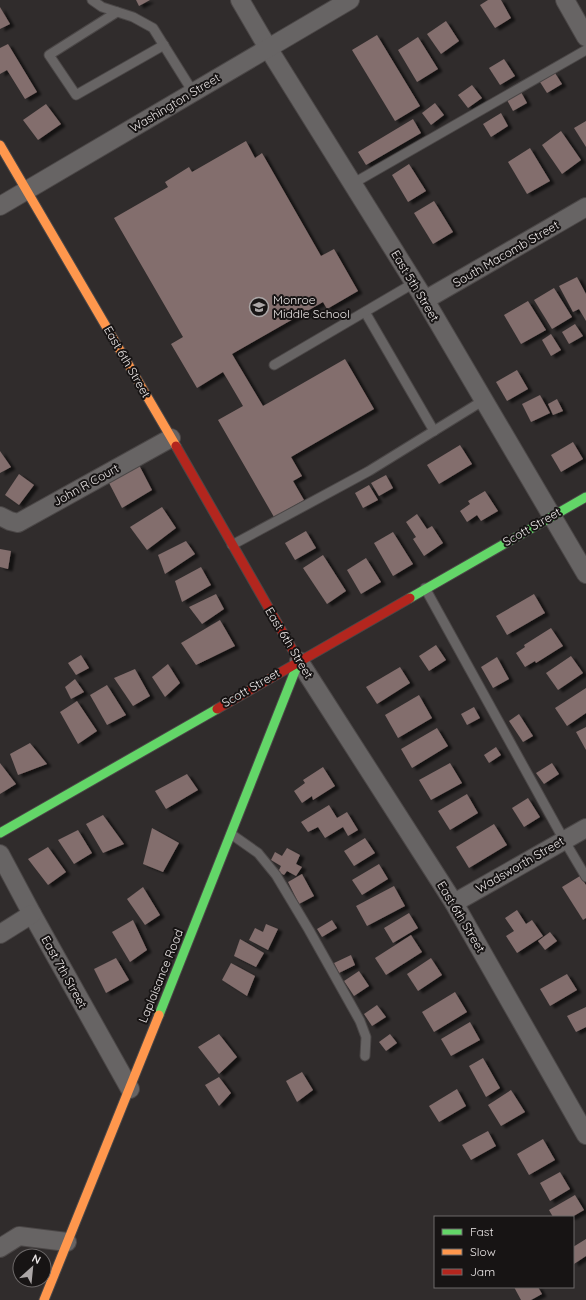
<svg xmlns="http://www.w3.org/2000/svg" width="586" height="1300" viewBox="0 0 586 1300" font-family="Quicksand,sans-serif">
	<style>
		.building { fill: #836e6d; filter: url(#shadow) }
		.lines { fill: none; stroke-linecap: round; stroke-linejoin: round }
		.lane-casing { stroke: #4b4747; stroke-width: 11 }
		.street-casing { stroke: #4b4747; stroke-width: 20 }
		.fast-casing { stroke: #4b4747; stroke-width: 11 }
		.slow-casing { stroke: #4b4747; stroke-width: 11 }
		.jam-casing { stroke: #4b4747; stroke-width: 11 }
		.lane { stroke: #676464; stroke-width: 9 }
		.street { stroke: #676464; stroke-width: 18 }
		.fast { stroke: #63d668; stroke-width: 9 }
		.slow { stroke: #ff974d; stroke-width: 9 }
		.jam { stroke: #b3261e; stroke-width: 9 }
		.labels { text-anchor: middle; stroke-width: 4; stroke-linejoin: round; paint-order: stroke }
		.street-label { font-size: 12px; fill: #ede8e8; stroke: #171414 }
		.poi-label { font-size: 12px; fill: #ede8e8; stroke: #171414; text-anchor: start }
	</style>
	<defs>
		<filter id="shadow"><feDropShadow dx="4.5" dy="2.5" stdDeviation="1" flood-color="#0009"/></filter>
	</defs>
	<rect width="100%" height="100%" fill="#302c2c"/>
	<g class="building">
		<path d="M136,0H150L139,6Z"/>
		<path d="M488,0H501L511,18L495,28L480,5Z"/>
		<path d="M0,7L10,24L0,29Z"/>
		<path d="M446,21L459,41L441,54L427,34Z"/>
		<path d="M377,35L420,106L395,121L352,50Z"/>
		<path d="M418,37L438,69L417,82L398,50Z"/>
		<path d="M8,44L37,92L25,99L7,70L0,74V48Z"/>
		<path d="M504,59L515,76L500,85L489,68Z"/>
		<path d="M555,73L562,84L547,93L540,82Z"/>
		<path d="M472,85L482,98L468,108L458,95Z"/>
		<path d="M521,92L527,103L513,111L507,100Z"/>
		<path d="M435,103L444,115L431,125L422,113Z"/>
		<path d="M46,104L61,124L38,140L23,120Z"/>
		<path d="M501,113L508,126L491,137L483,124Z"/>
		<path d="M413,119L421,133L366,165L358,152Z"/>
		<path d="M586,121V147L574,128Z"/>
		<path d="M561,131L581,160L562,174L542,145Z"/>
		<path d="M246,141L255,158L262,153L321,256L334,249L358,291L327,309L323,302L232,354L263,406L345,359L374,409L291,457L302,476L293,481L304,500L274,517L218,420L243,406L223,372L197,388L171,344L183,337L114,218L168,187L165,182L189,167L192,172Z"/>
		<path d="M530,148L550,181L527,194L508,162Z"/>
		<path d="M409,164L426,191L408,202L392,175Z"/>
		<path d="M434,201L453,232L433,244L414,213Z"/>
		<path d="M577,277L586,294V321L579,309L573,312L559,286Z"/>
		<path d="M554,288L572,317L552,329L534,300Z"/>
		<path d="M528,301L546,330L521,344L504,315Z"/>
		<path d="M575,324L583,336L569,344L562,332Z"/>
		<path d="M551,334L561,350L551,356L542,340Z"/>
		<path d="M517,370L528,389L507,401L496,382Z"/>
		<path d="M540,395L550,413L531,422L522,404Z"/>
		<path d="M557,399L563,411L553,415L548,404Z"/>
		<path d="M573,442L583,459L561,472L551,455Z"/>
		<path d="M460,445L472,464L439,484L427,465Z"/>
		<path d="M0,451L11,467L0,473Z"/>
		<path d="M139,465L152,490L122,508L108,481Z"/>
		<path d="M19,474L34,485L19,505L5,495Z"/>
		<path d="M386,475L393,488L379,496L371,483Z"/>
		<path d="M369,485L378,500L363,508L355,493Z"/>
		<path d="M485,491L498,511L481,521L477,515L467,522L460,511L470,504L468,501Z"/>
		<path d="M162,507L176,528L147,550L130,527Z"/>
		<path d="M417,514L427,529L432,526L443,543L424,556L413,539L416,537L406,522Z"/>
		<path d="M306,531L316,548L295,560L285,543Z"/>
		<path d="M393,532L413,564L393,576L374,543Z"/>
		<path d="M186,541L195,554L165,574L158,555Z"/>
		<path d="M0,549L11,551L8,569L0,567Z"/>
		<path d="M323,555L346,591L327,604L303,568Z"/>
		<path d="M366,558L381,582L361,594L347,570Z"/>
		<path d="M201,567L211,585L182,602L175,581Z"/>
		<path d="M216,594L224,609L202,624L189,607Z"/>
		<path d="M534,594L545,613L507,635L496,616Z"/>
		<path d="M220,620L235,646L196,665L181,643Z"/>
		<path d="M551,628L563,646L536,663L535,661L525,667L516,653L525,647L524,645Z"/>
		<path d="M436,645L446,660L429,671L419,656Z"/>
		<path d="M81,655L89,668L76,675L68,663Z"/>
		<path d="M571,656L583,673L558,690L546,673Z"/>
		<path d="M497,657L509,679L493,688L481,667Z"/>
		<path d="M168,664L180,683L165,697L152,677Z"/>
		<path d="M400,667L410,683L377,704L366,687Z"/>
		<path d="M135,669L150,696L133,706L114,678Z"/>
		<path d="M75,679L84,692L71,699L65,687Z"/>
		<path d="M107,685L126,715L107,725L90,695Z"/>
		<path d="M586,688V713L567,726L555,708Z"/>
		<path d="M419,695L432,718L398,738L385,715Z"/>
		<path d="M77,701L97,731L78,744L60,712Z"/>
		<path d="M474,707L480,718L467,725L461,714Z"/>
		<path d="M519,714L533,736L523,742L509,721Z"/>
		<path d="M586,727V750L576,732Z"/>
		<path d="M437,728L448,746L412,768L401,749Z"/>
		<path d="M30,743L47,764L18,775L10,754Z"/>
		<path d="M496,747L501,755L489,763L484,755Z"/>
		<path d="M0,763L16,784L0,794Z"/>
		<path d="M450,763L462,783L431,800L419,780Z"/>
		<path d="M552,763L559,774L544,784L536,773Z"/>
		<path d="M323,767L335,786L313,800L312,796L302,803L294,791L305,783L303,780Z"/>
		<path d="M187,774L198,790L166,809L155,791Z"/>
		<path d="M467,794L478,813L450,830L438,811Z"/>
		<path d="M528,798L540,817L524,827L512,808Z"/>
		<path d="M329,805L337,818L347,812L358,830L348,836L343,827L325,838L318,827L308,832L301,822Z"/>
		<path d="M103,815L124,844L103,853L86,824Z"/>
		<path d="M494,824L507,845L469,868L456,847Z"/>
		<path d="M152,828L179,843L163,872L143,864Z"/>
		<path d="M78,830L92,853L74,864L58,840Z"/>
		<path d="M365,838L375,853L354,866L344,851Z"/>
		<path d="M48,847L66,872L48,885L28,859Z"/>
		<path d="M287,848L300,855L296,864L302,867L296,876L287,871L284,875L278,872L281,866L271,860L275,852L282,856Z"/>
		<path d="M379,864L388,879L362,895L352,880Z"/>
		<path d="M302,874L314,896L299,904L288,882Z"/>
		<path d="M580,876L586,885V918L583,920L562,887Z"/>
		<path d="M394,886L405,906L367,926L356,906Z"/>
		<path d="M143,887L160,915L145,925L127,899Z"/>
		<path d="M517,910L526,924L532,920L543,936L517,953L506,936L514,931L505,918Z"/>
		<path d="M409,913L418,928L393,943L384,928Z"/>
		<path d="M133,920L147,950L130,962L112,932Z"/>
		<path d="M332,920L337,928L322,937L317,929Z"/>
		<path d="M266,924L278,929L268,950L249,940L255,928L263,932Z"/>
		<path d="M550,932L557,941L545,950L538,941Z"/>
		<path d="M411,935L422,952L386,975L375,958Z"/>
		<path d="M240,939L264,953L256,967L234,956Z"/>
		<path d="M351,955L355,965L339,973L334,963Z"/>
		<path d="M116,958L129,980L106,993L94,969Z"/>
		<path d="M431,958L442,975L418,991L407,974Z"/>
		<path d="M231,963L255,976L247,996L222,980Z"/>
		<path d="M359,971L369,986L354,996L344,981Z"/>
		<path d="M567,974L577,990L550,1006L540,989Z"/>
		<path d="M455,992L467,1012L434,1032L422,1012Z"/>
		<path d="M377,1005L386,1017L372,1026L364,1014Z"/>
		<path d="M586,1007V1027L576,1032L567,1016Z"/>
		<path d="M470,1022L480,1040L451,1056L441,1039Z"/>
		<path d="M219,1034L237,1057L219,1074L198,1047Z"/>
		<path d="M390,1034L397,1043L386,1051L379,1042Z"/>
		<path d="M483,1058L500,1088L486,1097L469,1066Z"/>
		<path d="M302,1072L313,1090L297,1102L286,1081Z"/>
		<path d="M219,1077L231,1093L219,1106L205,1085Z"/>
		<path d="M457,1089L466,1106L439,1122L429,1106Z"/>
		<path d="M511,1090L525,1112L501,1126L488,1105Z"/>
		<path d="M488,1131L496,1146L471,1160L462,1145Z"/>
		<path d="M543,1139L555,1160L529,1175L517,1154Z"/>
		<path d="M560,1172L570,1189L550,1201L540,1183Z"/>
		<path d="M575,1195L584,1210L572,1217H553L549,1210Z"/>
		<path d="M586,1239V1256L574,1264L573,1262V1247Z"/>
		<path d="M514,1287H538L542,1294L531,1300H521Z"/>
	</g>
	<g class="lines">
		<defs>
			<g id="lane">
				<path d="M92,0L102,7L133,17L153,28L193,92"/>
				<path d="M117,12L49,55L76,95L164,45"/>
				<path d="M352,184L586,50"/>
				<path d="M365,312L434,431"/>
				<path d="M274,365L414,283"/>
				<path d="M232,545L369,471L484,400"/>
				<path d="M425,588L564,840L586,877"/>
				<path d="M231,834L258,853L276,875L309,930L360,1021L366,1037L365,1056"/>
			</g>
			<g id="street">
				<path d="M240,0L268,48L425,300L586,574"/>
				<path d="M565,0L586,37"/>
				<path d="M0,206L350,0"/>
				<path d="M425,300L586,207"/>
				<path d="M0,516L10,521L18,523L171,438"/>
				<path d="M299,661L454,903L586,1135"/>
				<path d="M0,854L32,914L130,1089"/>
				<path d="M454,903L586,828"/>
				<path d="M0,934L32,914"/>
				<path d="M0,1248L19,1236L67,1242"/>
			</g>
			<g id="fast">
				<path d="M410,598L586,497"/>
				<path d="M0,833L217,709"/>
				<path d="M159,1015L299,661"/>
			</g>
			<g id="slow">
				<path d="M0,145L176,446"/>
				<path d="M44,1300L159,1015"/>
			</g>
			<g id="jam">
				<path d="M176,446L299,661"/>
				<path d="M217,709L410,598"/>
			</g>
		</defs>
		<use href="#lane" class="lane-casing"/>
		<use href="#street" class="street-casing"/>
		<use href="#fast" class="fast-casing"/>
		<use href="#slow" class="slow-casing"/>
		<use href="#jam" class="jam-casing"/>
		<use href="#lane" class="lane"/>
		<use href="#street" class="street"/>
		<use href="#fast" class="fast"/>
		<use href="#slow" class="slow"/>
		<use href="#jam" class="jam"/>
	</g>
	<defs>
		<symbol id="school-ring" viewBox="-11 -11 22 22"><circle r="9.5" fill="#171414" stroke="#aba6a6" stroke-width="1.5"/><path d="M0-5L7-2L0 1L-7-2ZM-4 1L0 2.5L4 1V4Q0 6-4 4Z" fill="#aba6a6"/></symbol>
	</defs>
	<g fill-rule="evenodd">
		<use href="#school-ring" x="248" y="296" width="22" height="22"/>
	</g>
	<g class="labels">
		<g class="street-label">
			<text transform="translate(175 103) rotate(-31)" y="4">Washington Street</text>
			<text transform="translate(506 254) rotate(-30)" y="4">South Macomb Street</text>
			<text transform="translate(415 286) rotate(59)" y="4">East 5th Street</text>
			<text transform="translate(127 362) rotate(60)" y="4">East 6th Street</text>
			<text transform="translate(86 485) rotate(-29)" y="4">John R Court</text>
			<text transform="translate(532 527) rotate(-30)" y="4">Scott Street</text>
			<text transform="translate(289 643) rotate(59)" y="4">East 6th Street</text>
			<text transform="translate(251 688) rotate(-30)" y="4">Scott Street</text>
			<text transform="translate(520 865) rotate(-30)" y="4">Wadsworth Street</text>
			<text transform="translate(461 917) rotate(59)" y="4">East 6th Street</text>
			<text transform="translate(64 972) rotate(61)" y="4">East 7th Street</text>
			<text transform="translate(161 976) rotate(-68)" y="4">Laplaisance Road</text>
		</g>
		<g class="poi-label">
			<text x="273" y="304">Monroe<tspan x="273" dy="14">Middle School</tspan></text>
		</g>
	</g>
	<rect x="434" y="1216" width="140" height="72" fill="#171414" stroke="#6d6969"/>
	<rect x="442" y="1229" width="20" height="6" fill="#63d668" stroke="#6d6969"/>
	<text x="470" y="1236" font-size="12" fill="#ede8e8">Fast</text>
	<rect x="442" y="1249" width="20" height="6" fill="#ff974d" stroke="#6d6969"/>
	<text x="470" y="1256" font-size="12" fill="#ede8e8">Slow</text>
	<rect x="442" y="1269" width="20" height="6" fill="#b3261e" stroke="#6d6969"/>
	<text x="470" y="1276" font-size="12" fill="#ede8e8">Jam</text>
	<g transform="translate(32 1268) rotate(27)"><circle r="19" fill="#171414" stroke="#6d6969"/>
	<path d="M0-3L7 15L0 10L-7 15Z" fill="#aba6a6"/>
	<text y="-6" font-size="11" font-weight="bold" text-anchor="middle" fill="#ede8e8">N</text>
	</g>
</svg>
